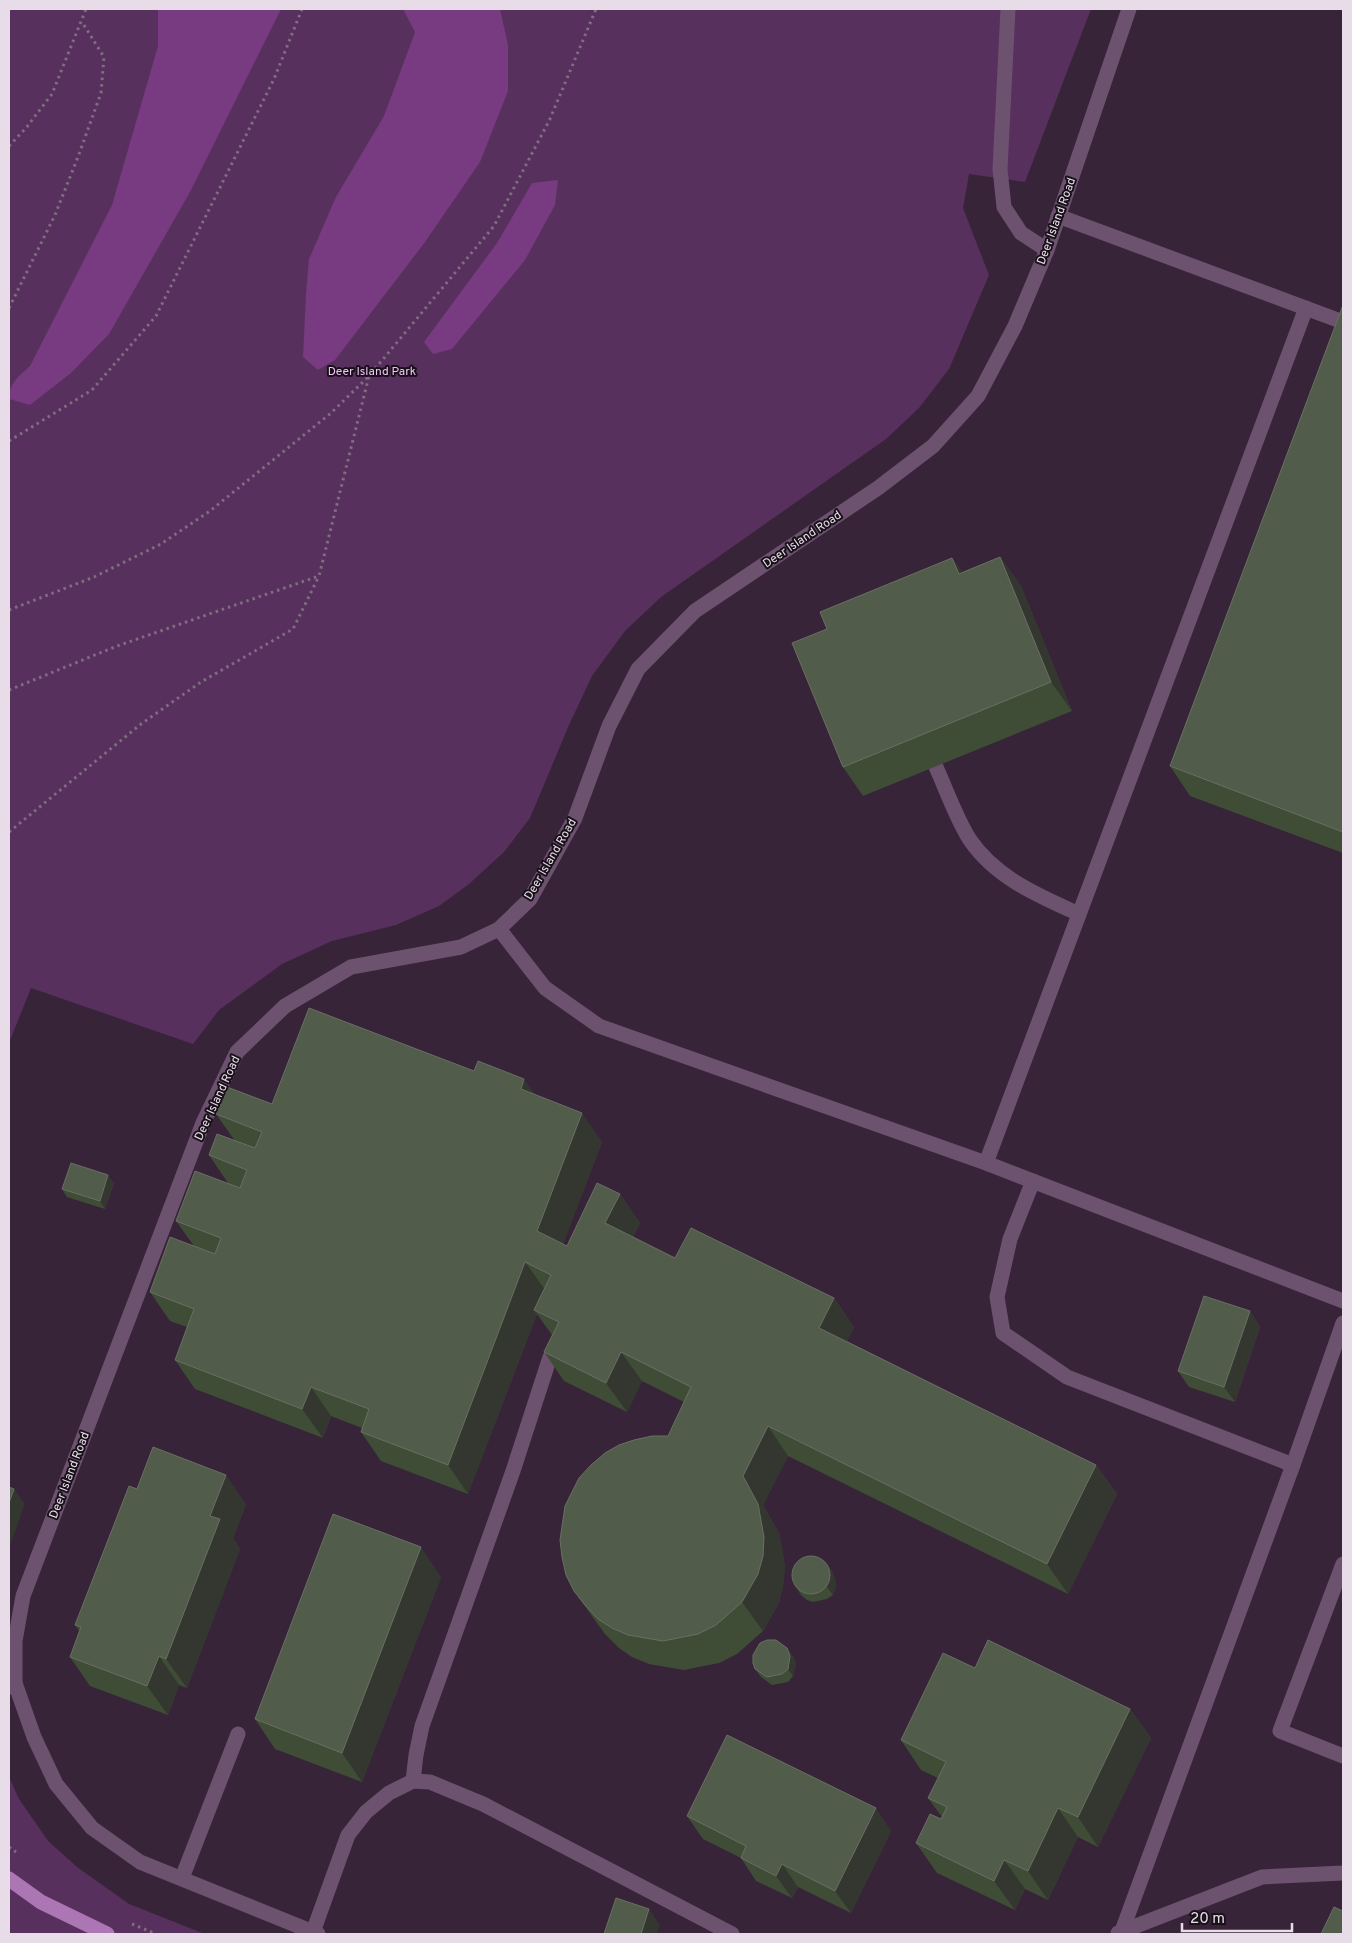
<svg xmlns="http://www.w3.org/2000/svg" width="1352" height="1943" viewBox="0 0 1352 1943" font-family="Overpass,sans-serif">
	<style>
		.green { fill: #58305d }
		.forest { fill: #783a80 }
		.lines { fill: none; stroke-linecap: round; stroke-linejoin: round }
		.path { stroke: #7e6e80; stroke-width: 3; stroke-dasharray: 2.5 4; stroke-linecap: butt }
		.minor { stroke: #6d5270; stroke-width: 15 }
		.major { stroke: #ac75b3; stroke-width: 15 }
		.wall { fill: #3f4d37 }
		.shaded-wall { fill: #343630 }
		.building { fill: #515c4a; stroke: #697063 }
		.labels { text-anchor: middle; stroke-width: 4; stroke-linejoin: round; paint-order: stroke }
		.street-label { font-size: 12px; fill: #e8dce9; stroke: #19111a }
		.park-label { font-size: 12px; fill: #f4c0fa; stroke: #19111a }
	</style>
	<rect width="100%" height="100%" fill="#372439"/>
	<g class="green">
		<path d="M9,9H1091L1025,182L969,174L963,208L989,275L949,369L919,408L886,439L661,597L625,631L592,676L569,725L530,818L504,852L469,884L439,906L396,925L332,941L282,964L219,1010L193,1044L31,988L9,1043Z"/>
		<path d="M9,1777L19,1799L48,1841L77,1867L129,1904L205,1934H9Z"/>
	</g>
	<g class="forest">
		<path d="M158,9H281L190,192L109,334L71,373L30,405L9,399C9,383 19,376 30,366L112,205L158,46Z"/>
		<path d="M403,9H500L508,45V91L480,162L425,242L335,360L318,370L303,357L306,294L309,259L336,197L384,116L415,32Z"/>
		<path d="M558,180L555,205L525,260L452,349L433,354L424,342L497,243L532,183Z"/>
	</g>
	<g class="lines">
		<g class="path">
			<path d="M9,146L26,128L52,94L86,9"/>
			<path d="M9,308L55,215L78,157L101,93L104,57L82,22"/>
			<path d="M9,441L92,390L156,316L274,79L302,9"/>
			<path d="M9,610L94,577L161,544L210,511L331,413L368,377"/>
			<path d="M9,690L117,646L319,576L369,376L494,226L550,119L596,9"/>
			<path d="M9,832L141,724L201,682L293,629L319,576"/>
			<path d="M9,1847L16,1852"/>
			<path d="M132,1924L156,1934"/>
		</g>
		<g class="minor">
			<path d="M1008,9L1000,169L1004,207L1021,233L1047,250"/>
			<path d="M1058,216L1343,322"/>
			<path d="M936,767C946,789 957,820 970,840C996,878 1039,896 1079,914"/>
			<path d="M499,929L545,988L599,1026L986,1163L1306,308"/>
			<path d="M986,1163L1343,1301"/>
			<path d="M1033,1181L1010,1239L997,1297L1003,1333L1067,1377L1293,1465"/>
			<path d="M1343,1564L1280,1731L1343,1756"/>
			<path d="M15,1683L34,1737L56,1784L92,1828L140,1862L318,1934"/>
			<path d="M9,1687L15,1683V1641L23,1596L203,1123L237,1052L285,1006L351,967L461,947L499,929L530,899L575,818L609,726L638,669L695,611L878,488L933,446L978,396L1015,326L1047,250L1129,9"/>
			<path d="M413,1781L416,1755L422,1726L513,1471L550,1357"/>
			<path d="M182,1878L238,1734"/>
			<path d="M1122,1931L1293,1465L1343,1323"/>
			<path d="M313,1932L348,1835L366,1812L389,1793L413,1781L430,1782L483,1804L732,1934"/>
			<path d="M1118,1933L1262,1877L1343,1873"/>
		</g>
		<path class="major" d="M9,1879L41,1902L107,1934"/>
	</g>
	<g class="wall">
		<path d="M1343,305V853L1190,796L1170,766Z"/>
		<path d="M1000,557L1021,586L1072,711L863,796L843,767L827,629L952,558L962,572Z"/>
		<path d="M536,1095L602,1142L563,1244L567,1246L620,1194L640,1223L633,1237L675,1258L834,1298L854,1327L847,1341L1096,1465L1117,1494L1068,1594L788,1456L763,1505L779,1533L785,1566L783,1585L779,1603L763,1631L737,1654L719,1663L684,1670L649,1664L632,1657L619,1648L605,1634L574,1591L668,1436L684,1402L642,1381L627,1412L564,1381L544,1352L552,1335L537,1314L468,1494L381,1461L361,1432L362,1428L331,1416L323,1438L195,1389L175,1360L187,1327L170,1321L150,1292L194,1246L176,1221L228,1183L209,1155L235,1141L216,1114L272,1104Z"/>
		<path d="M114,1183L105,1209L67,1197L62,1189Z"/>
		<path d="M1250,1311L1260,1327L1235,1402L1189,1387L1178,1371Z"/>
		<path d="M246,1504L233,1538L240,1549L187,1688L179,1685L168,1715L90,1686L70,1657L80,1632L75,1625Z"/>
		<path d="M827,1564L832,1572L835,1579L836,1587L833,1595L827,1599L813,1602L807,1600L801,1595L796,1587Z"/>
		<path d="M441,1577L362,1782L275,1749L255,1719Z"/>
		<path d="M787,1648L793,1656L796,1664L793,1676L788,1682L772,1685L761,1677L755,1669Z"/>
		<path d="M975,1668L1130,1709L1151,1738L1098,1847L1078,1837L1048,1900L1025,1889L1015,1910L937,1873L916,1843L941,1819L942,1817L928,1798L938,1778L921,1770L901,1740Z"/>
		<path d="M687,1816L891,1831L851,1913L798,1887L792,1898L756,1881L741,1858L703,1839Z"/>
	</g>
	<g class="shaded-wall">
		<path d="M1000,557L1021,586L1072,711L1051,682Z"/>
		<path d="M952,558L973,587L959,574Z"/>
		<path d="M524,1079L545,1108L521,1089Z"/>
		<path d="M582,1113L602,1142L557,1260L537,1231Z"/>
		<path d="M108,1175L114,1183L105,1209L100,1201Z"/>
		<path d="M620,1194L640,1223L626,1253L605,1223Z"/>
		<path d="M525,1262L546,1291L534,1310L537,1314L468,1494L448,1465Z"/>
		<path d="M834,1298L854,1327L839,1357L819,1328Z"/>
		<path d="M1250,1311L1260,1327L1235,1402L1224,1387Z"/>
		<path d="M621,1352L642,1381L627,1412L606,1383Z"/>
		<path d="M311,1387L331,1416L323,1438L302,1409Z"/>
		<path d="M768,1426L788,1456L763,1505L779,1533L785,1566L783,1585L779,1603L763,1631L742,1602L743,1476Z"/>
		<path d="M1096,1465L1117,1494L1068,1594L1047,1564Z"/>
		<path d="M226,1475L246,1504L233,1538L240,1549L187,1688L166,1659L210,1516Z"/>
		<path d="M14,1489L25,1504L9,1548V1503Z"/>
		<path d="M421,1547L441,1577L362,1782L342,1753Z"/>
		<path d="M827,1564L832,1572L835,1579L836,1587L833,1595L827,1587Z"/>
		<path d="M787,1648L793,1656L796,1664L793,1676L788,1669Z"/>
		<path d="M159,1656L179,1685L168,1715L147,1686Z"/>
		<path d="M1130,1709L1151,1738L1098,1847L1078,1817Z"/>
		<path d="M876,1808L891,1831L851,1913L835,1891Z"/>
		<path d="M1058,1808L1078,1837L1048,1900L1028,1871Z"/>
		<path d="M1004,1860L1025,1889L1015,1910L994,1881Z"/>
		<path d="M782,1864L798,1887L792,1898L776,1876Z"/>
		<path d="M649,1909L660,1925L657,1934H641Z"/>
	</g>
	<g class="building">
		<path d="M1343,305V832L1170,766Z"/>
		<path d="M1000,557L1051,682L843,767L792,643L827,629L820,612L952,558L959,574Z"/>
		<path d="M309,1008L474,1071L478,1061L524,1079L521,1089L582,1113L537,1231L567,1246L597,1183L620,1194L605,1223L675,1258L691,1228L834,1298L819,1328L1096,1465L1047,1564L768,1426L743,1476L758,1504L764,1537L763,1556L758,1574L742,1602L716,1625L698,1634L663,1641L628,1635L612,1628L598,1619L585,1605L574,1591L566,1575L562,1557L560,1540L565,1506L579,1478L591,1465L605,1453L619,1445L634,1440L652,1436H668L691,1387L621,1352L606,1383L544,1352L559,1322L534,1310L551,1275L525,1262L448,1465L361,1432L369,1409L311,1387L302,1409L175,1360L194,1309L150,1292L170,1237L215,1254L221,1238L176,1221L195,1171L240,1188L247,1170L209,1155L217,1134L255,1148L262,1132L216,1114L227,1087L272,1104Z"/>
		<path d="M71,1163L108,1175L100,1201L62,1189Z"/>
		<path d="M1204,1296L1250,1311L1224,1387L1178,1371Z"/>
		<path d="M153,1447L226,1475L210,1516L220,1519L166,1659L159,1656L147,1686L70,1657L81,1627L75,1625L129,1486L137,1489Z"/>
		<path d="M9,1487L14,1489L9,1503Z"/>
		<path d="M333,1514L421,1547L342,1753L255,1719Z"/>
		<circle cx="811" cy="1575" r="19"/>
		<path d="M767,1640H776L787,1648L790,1656L788,1669L782,1674L767,1677L755,1669L753,1663V1655L760,1643Z"/>
		<path d="M988,1640L1130,1709L1078,1817L1058,1808L1028,1871L1004,1860L994,1881L916,1843L930,1814L941,1819L947,1807L928,1798L946,1762L901,1740L943,1653L975,1668Z"/>
		<path d="M727,1735L876,1808L835,1891L782,1864L776,1876L741,1858L746,1846L687,1816Z"/>
		<path d="M616,1898L649,1909L641,1934H604Z"/>
		<path d="M1334,1907L1343,1911V1934H1321Z"/>
	</g>
	<g class="labels">
		<g class="street-label">
			<text transform="translate(1056 221) rotate(-70)" y="4">Deer Island Road</text>
			<text transform="translate(802 539) rotate(-34)" y="4">Deer Island Road</text>
			<text transform="translate(550 859) rotate(-60)" y="4">Deer Island Road</text>
			<text transform="translate(217 1098) rotate(-65)" y="4">Deer Island Road</text>
			<text transform="translate(69 1475) rotate(-69)" y="4">Deer Island Road</text>
		</g>
		<g class="park-label">
			<text x="372" y="375">Deer Island Park</text>
		</g>
	</g>
	<rect width="1352" height="1943" fill="none" stroke="#e8dce9" stroke-width="20"/>
	<path d="M1182 1923v8h110v-8" fill="none" stroke="#e8dce9" stroke-width="2.5"/>
	<text x="1190" y="1923" font-size="15" fill="#e8dce9" stroke="#19111a" stroke-width="4" paint-order="stroke">20 m</text>
</svg>
